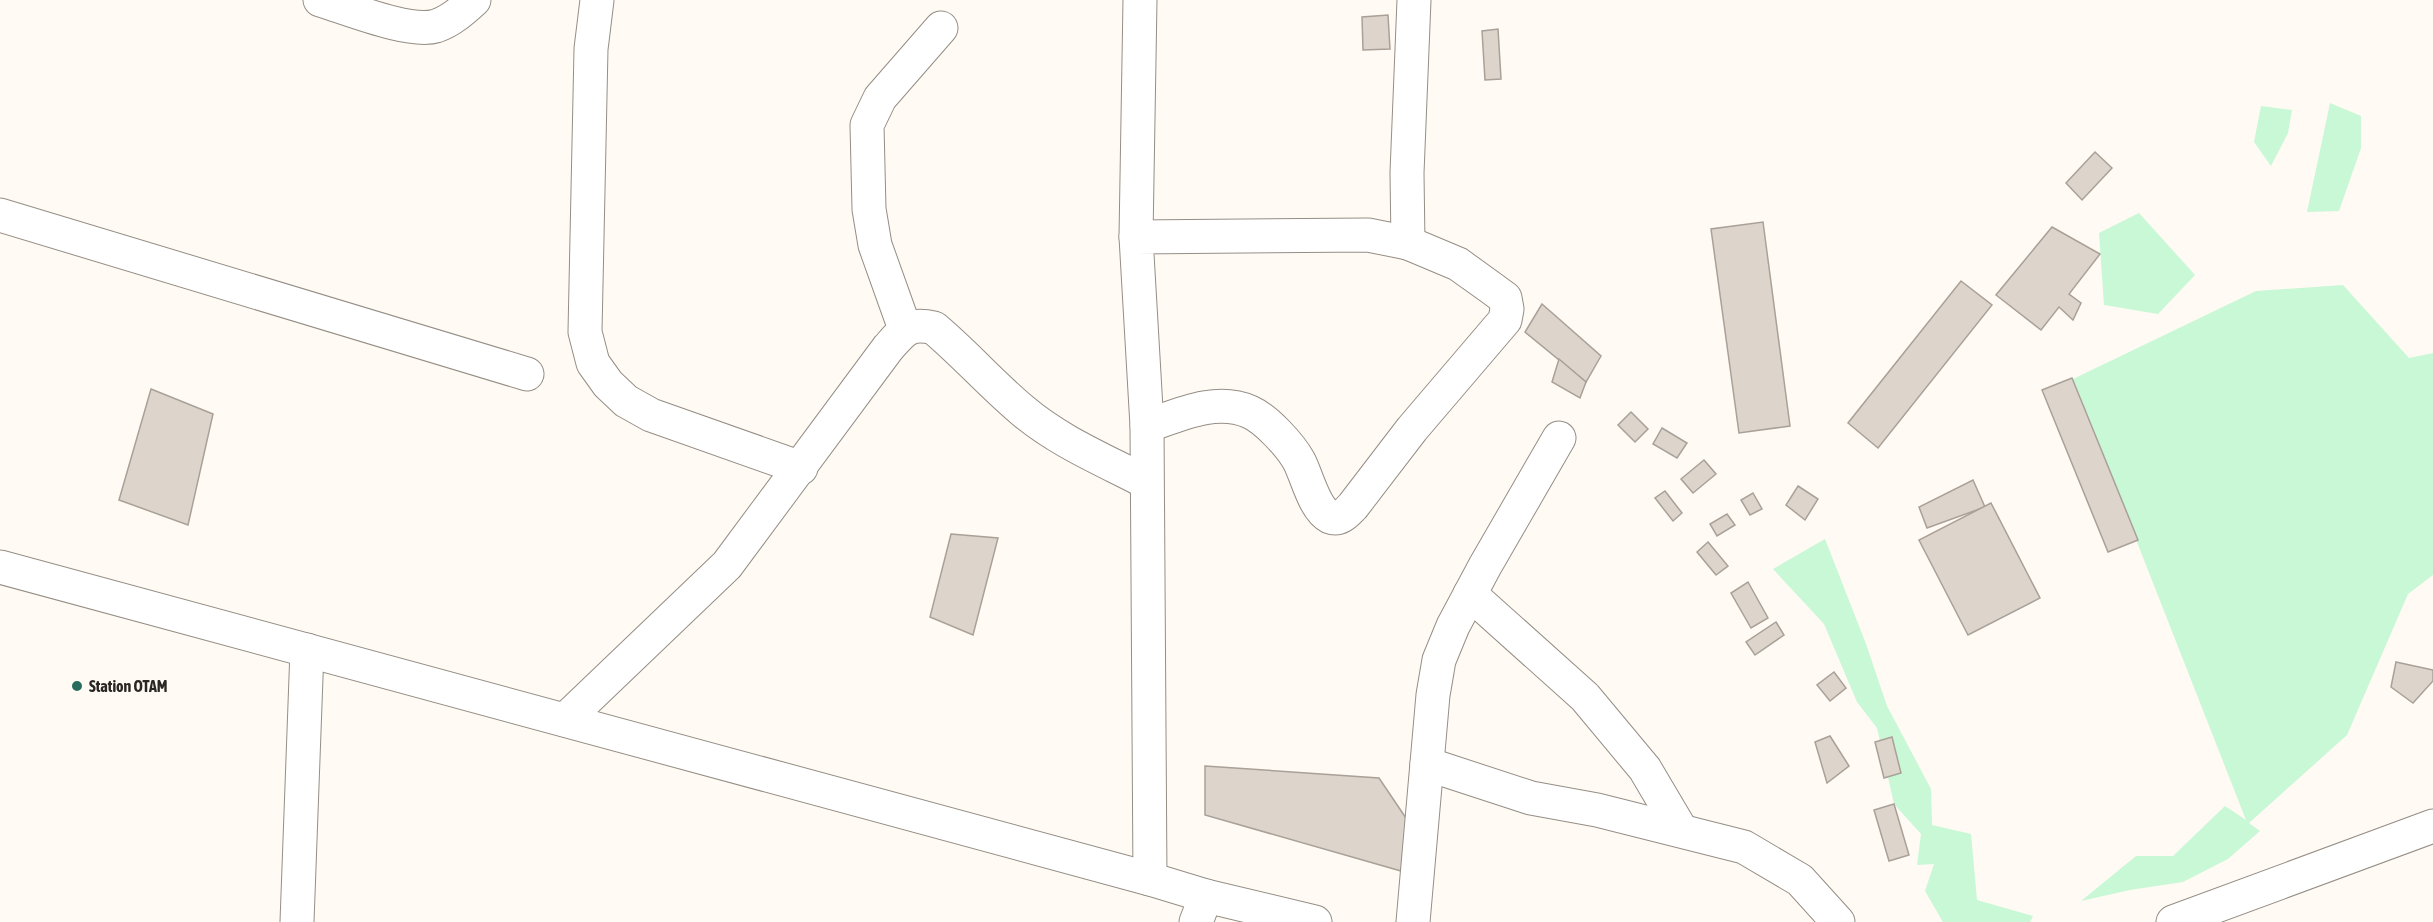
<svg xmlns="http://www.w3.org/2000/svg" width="2433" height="922" viewBox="0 0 2433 922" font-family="'Asap Condensed',sans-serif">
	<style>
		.green { fill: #c8f8d6 }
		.building { fill: #ddd4cb; stroke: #a9a198; stroke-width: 1.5 }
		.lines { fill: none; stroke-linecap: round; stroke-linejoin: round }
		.street-casing { stroke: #958e85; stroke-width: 35 }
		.secondary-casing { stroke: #958e85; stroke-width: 35 }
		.street { stroke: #fff; stroke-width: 33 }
		.secondary { stroke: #fff; stroke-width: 33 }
		.poi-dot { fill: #286c5e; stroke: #fffaf4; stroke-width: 2 }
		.labels { text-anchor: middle; stroke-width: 6; stroke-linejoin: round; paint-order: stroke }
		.poi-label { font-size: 16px; font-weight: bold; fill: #292623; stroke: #fffaf4; text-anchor: start }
	</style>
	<rect width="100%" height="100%" fill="#fffaf4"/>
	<g class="green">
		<path d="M2330,103L2361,116V148L2339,211L2307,212Z"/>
		<path d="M2261,106L2292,110L2288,133L2271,166L2254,142Z"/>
		<path d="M2139,213L2195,275L2158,314L2104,305L2099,233Z"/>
		<path d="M2343,285L2409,358L2433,353V575L2408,594L2347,735L2249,823L2260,831L2228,859L2183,882L2130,890L2081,901L2136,856H2173L2225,806L2246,820L2073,379L2256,291Z"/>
		<path d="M1825,539L1866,644L1887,706L1931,789L1932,825L1971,834L1977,900L2033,916L2030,922H1943L1925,891L1934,864L1917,865L1921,834L1894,804L1877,728L1857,702L1824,624L1773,569Z"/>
	</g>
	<g class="building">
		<path d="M1388,15L1390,49L1363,50L1362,17Z"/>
		<path d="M1498,29L1501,79L1485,80L1482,31Z"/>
		<path d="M2095,152L2112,168L2082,200L2066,183Z"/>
		<path d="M1763,222L1790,426L1739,433L1711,229Z"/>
		<path d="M2052,227L2100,254L2069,294L2081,303L2073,320L2059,307L2041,330L1996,295Z"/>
		<path d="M1961,281L1992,305L1878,448L1848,423Z"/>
		<path d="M1542,304L1601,356L1586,382L1525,332Z"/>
		<path d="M1559,359L1586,382L1580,398L1552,382Z"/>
		<path d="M2072,378L2138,540L2108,552L2042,390Z"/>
		<path d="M151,389L213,414L188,525L119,500Z"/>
		<path d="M1631,412L1648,429L1635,442L1618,425Z"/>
		<path d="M1662,428L1687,443L1677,458L1653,444Z"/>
		<path d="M1704,460L1716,474L1693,493L1681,479Z"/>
		<path d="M1973,480L1985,507L1927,528L1919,507Z"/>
		<path d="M1798,486L1818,499L1805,520L1786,505Z"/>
		<path d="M1665,491L1682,513L1673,521L1655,498Z"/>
		<path d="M1753,493L1762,509L1750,515L1741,500Z"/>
		<path d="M1991,503L2040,598L1968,635L1919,540Z"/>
		<path d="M1727,514L1735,525L1717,536L1710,524Z"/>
		<path d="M951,534L998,538L973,635L930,617Z"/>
		<path d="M1708,542L1728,566L1716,575L1697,552Z"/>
		<path d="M1748,582L1768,618L1751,628L1731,593Z"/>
		<path d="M1776,622L1784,635L1755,655L1746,642Z"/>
		<path d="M2396,662L2433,670V681L2413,703L2391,687Z"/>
		<path d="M1834,672L1846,688L1830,701L1817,685Z"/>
		<path d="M1830,736L1849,766L1827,783L1815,742Z"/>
		<path d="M1892,737L1901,773L1884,778L1875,742Z"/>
		<path d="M1205,766L1379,778L1412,827L1401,871L1205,815Z"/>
		<path d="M1894,804L1909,855L1889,861L1874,810Z"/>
	</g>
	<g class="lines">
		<defs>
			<g id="street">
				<path d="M320,0C347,8 410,34 436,26C451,21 463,10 474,0"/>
				<path d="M597,0L591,49L585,332L593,363L608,384L626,401L651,415L801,468"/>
				<path d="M0,215L527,374"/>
				<path d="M1136,237L1140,0"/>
				<path d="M905,329L875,245L869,209L867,125L880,98L941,28"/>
				<path d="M1147,426C1179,415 1216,397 1250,412C1266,419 1290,445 1299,461C1307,476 1314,509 1330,517C1340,521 1347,512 1353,506L1412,429L1505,320L1507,309L1505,298L1490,287L1458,264L1408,243L1407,173L1414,0"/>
				<path d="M1470,594L1585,697L1645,769L1681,830"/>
				<path d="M565,720L727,565L888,348C904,330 909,322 934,328C965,354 991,384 1022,410C1058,441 1104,460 1146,482"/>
				<path d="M1427,764L1531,798L1597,810L1744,847L1800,880L1838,922"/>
				<path d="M1150,879L1147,426L1136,237L1368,235L1408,243"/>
				<path d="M297,922L307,650"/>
				<path d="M1196,922L1206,896"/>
				<path d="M1413,922L1433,695L1439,660L1453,626L1485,566L1559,438"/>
				<path d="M2173,922L2433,826"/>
			</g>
			<path id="secondary" d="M0,567L1150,879L1206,896L1315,922"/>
		</defs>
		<use href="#street" class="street-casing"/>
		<use href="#secondary" class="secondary-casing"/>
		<use href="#street" class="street"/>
		<use href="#secondary" class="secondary"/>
	</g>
	<circle class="poi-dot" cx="77" cy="686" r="6"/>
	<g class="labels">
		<g class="poi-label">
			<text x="89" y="692">Station OTAM</text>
		</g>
	</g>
</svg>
